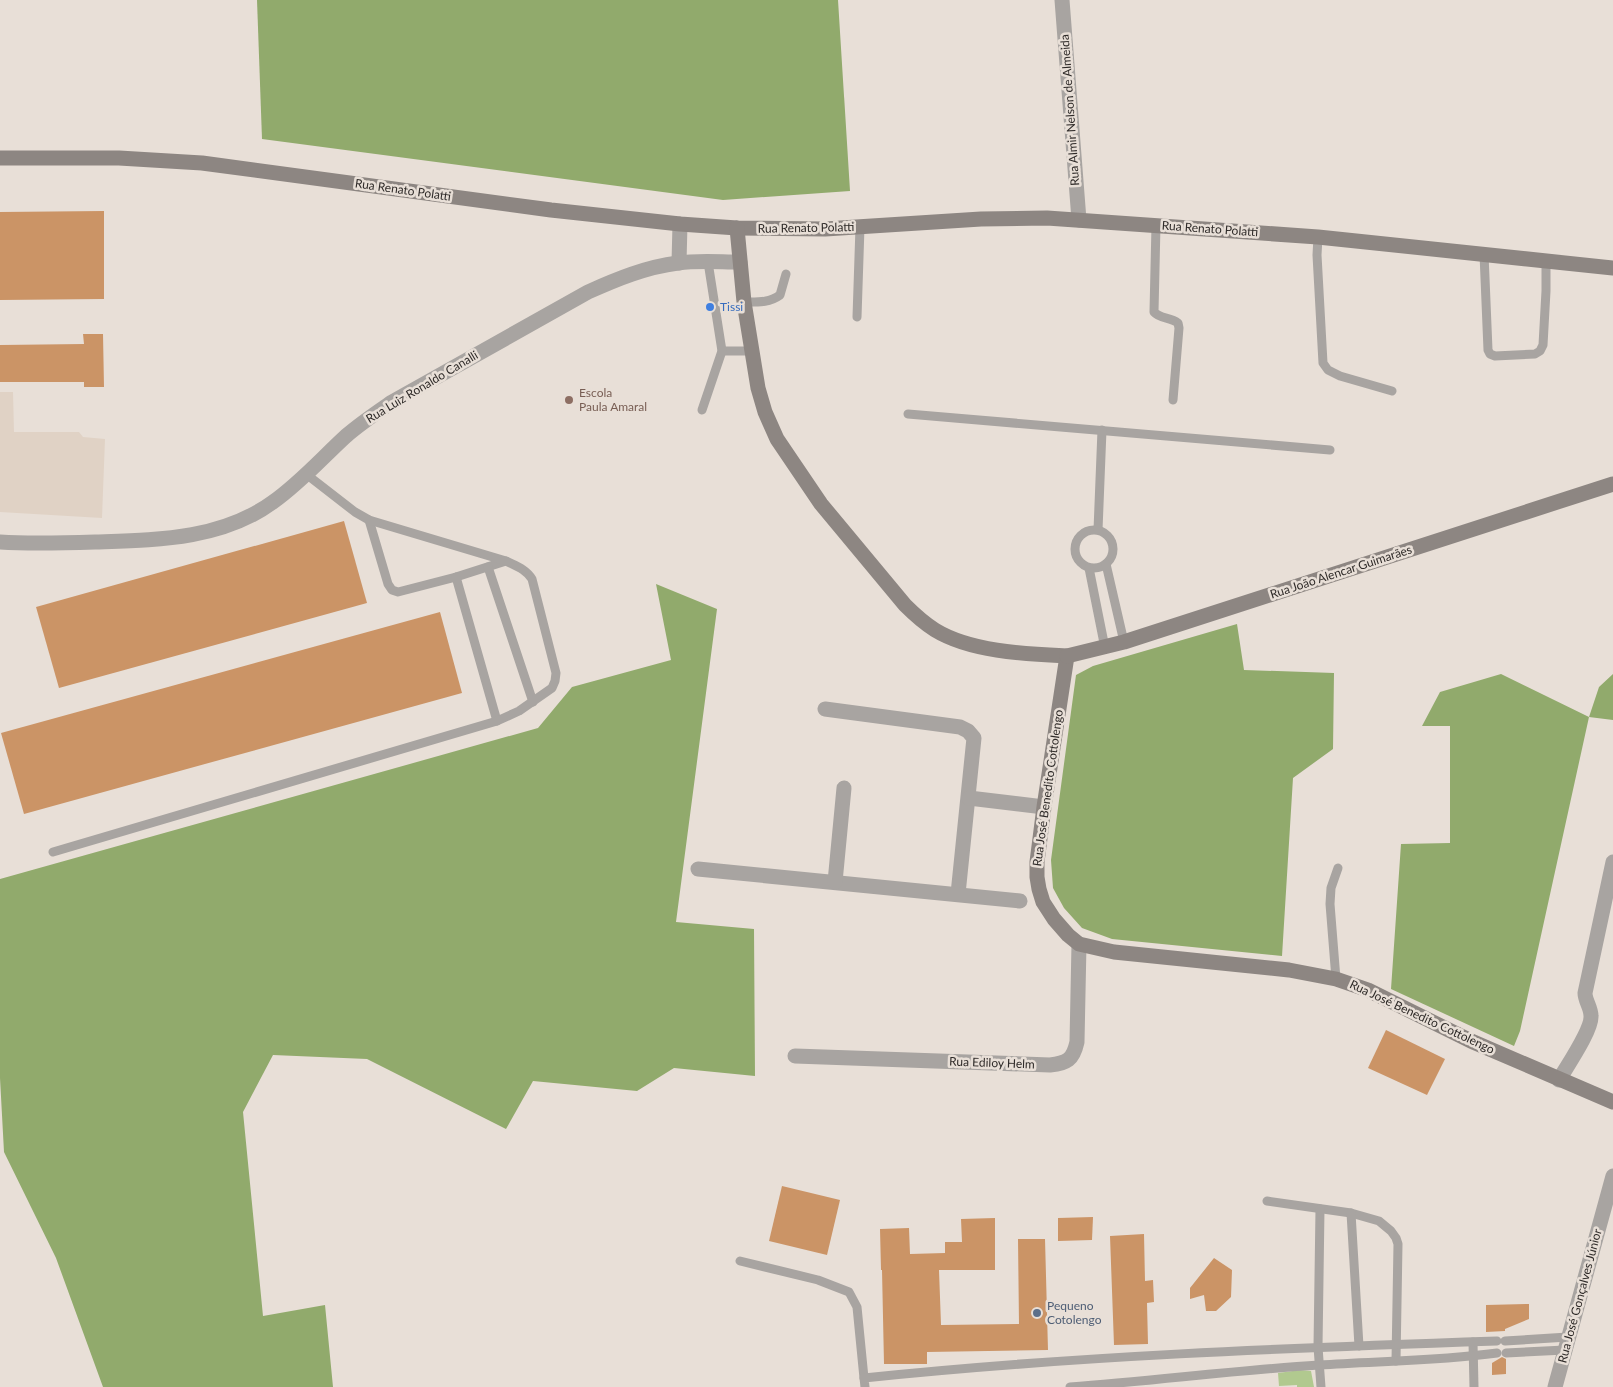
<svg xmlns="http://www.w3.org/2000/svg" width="1613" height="1387" viewBox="0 0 1613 1387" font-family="Lato,sans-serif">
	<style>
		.built { fill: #e0d2c5 }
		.green { fill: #b1c98f }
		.forest { fill: #91aa6c }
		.building { fill: #cb9466 }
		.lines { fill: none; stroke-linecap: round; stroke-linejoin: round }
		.lane { stroke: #a8a4a1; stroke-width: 9 }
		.street { stroke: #a8a4a1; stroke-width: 15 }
		.secondary { stroke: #8d8682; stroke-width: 15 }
		.shop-dot { fill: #3f7fe0; stroke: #e8dfd7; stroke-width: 2 }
		.education-dot { fill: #8d6e63; stroke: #e8dfd7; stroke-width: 2 }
		.service-dot { fill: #5c6f8a; stroke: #e8dfd7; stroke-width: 2 }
		.labels { text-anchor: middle; stroke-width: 5; stroke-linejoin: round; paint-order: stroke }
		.street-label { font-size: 12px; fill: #2e2a28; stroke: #e8dfd7 }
		.shop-label { font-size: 12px; fill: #366cbe; stroke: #e8dfd7; text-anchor: start }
		.education-label { font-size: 12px; fill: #785e54; stroke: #e8dfd7; text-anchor: start }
		.service-label { font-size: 12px; fill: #4e5e75; stroke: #e8dfd7; text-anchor: start }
	</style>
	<rect width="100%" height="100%" fill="#e8dfd7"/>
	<path class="built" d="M0,392H13L14,432H79L83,437L105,439L102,518L0,512Z"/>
	<path class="green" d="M1300,1370L1311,1371L1314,1387H1297V1385L1279,1386L1278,1373Z"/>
	<g class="forest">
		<path d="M257,0H838L850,191L723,200L262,139Z"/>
		<path d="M656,584L717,609L676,922L754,929L755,1076L674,1068L637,1091L533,1081L506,1129L367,1059L273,1055L243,1112L263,1316L325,1305L333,1387H103L56,1258L4,1152L0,1078V879L538,728L572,687L671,660Z"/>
		<path d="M1237,624L1244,670L1334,673L1333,749L1293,778L1282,956L1112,939L1082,928L1064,908L1053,888L1051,860L1076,675L1093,666Z"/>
		<path d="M1501,674L1589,717L1599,687L1613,674V720L1589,717L1520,1031L1514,1046L1391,989L1401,844L1450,843V726H1422L1440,692Z"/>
	</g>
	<g class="building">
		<path d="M104,211V299L0,300V212Z"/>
		<path d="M83,334H103L104,387H84V382H0V345L84,344Z"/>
		<path d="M344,521L367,603L59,688L36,607Z"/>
		<path d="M440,612L462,693L24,814L1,733Z"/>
		<path d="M1386,1030L1445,1059L1427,1095L1368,1068Z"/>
		<path d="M782,1186L840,1200L827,1255L769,1241Z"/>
		<path d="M1093,1217L1092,1240L1058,1241V1218Z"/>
		<path d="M995,1218V1270H939L941,1325L1019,1324L1018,1239H1045L1048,1350L927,1352V1364H884L882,1270H881L880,1229L909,1228L910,1254L945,1253V1242H962L961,1219Z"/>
		<path d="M1144,1234L1145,1281L1153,1280L1154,1302L1147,1303L1148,1344L1114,1345L1110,1236Z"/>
		<path d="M1214,1258L1232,1270L1231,1297L1216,1311H1206L1204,1295L1190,1299V1288Z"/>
		<path d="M1529,1304V1319L1505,1329V1331L1486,1332V1305Z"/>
		<path d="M1502,1357L1506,1359V1374L1492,1375V1363Z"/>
	</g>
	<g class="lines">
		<g class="lane">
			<path d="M1156,225L1154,312C1160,319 1170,317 1178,323L1179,328L1173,400"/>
			<path d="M1318,237L1317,255L1323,363L1328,370L1340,376L1392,391"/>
			<path d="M1484,254L1488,350L1490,354L1495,356L1535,354L1540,351L1543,345L1546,291V261"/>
			<path d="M744,302C758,302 769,303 780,295L786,274"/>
			<path d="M857,317L860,227"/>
			<path d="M722,351H751"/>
			<path d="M702,410L722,351L708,262"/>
			<path d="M908,414L1330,450"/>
			<path d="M369,520L388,584L392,590L398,592L456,577L506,561"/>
			<circle cx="1094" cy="549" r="19"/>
			<path d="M1098,530L1102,430"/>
			<path d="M1106,564L1124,642"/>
			<path d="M488,567L533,702"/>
			<path d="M1089,568L1105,648"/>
			<path d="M456,577L497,721"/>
			<path d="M53,852L497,721L519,711L552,688L555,681L556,673L532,579C526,569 516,566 506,561L369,520L355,512L306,474"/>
			<path d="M1336,979L1330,904L1331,888L1338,868"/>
			<path d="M1267,1201L1351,1213L1379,1221L1391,1231L1396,1238L1398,1244L1396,1361"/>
			<path d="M1320,1209L1318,1347L1321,1387"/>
			<path d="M1351,1213L1359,1346"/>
			<path d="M740,1261L818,1280L849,1292L857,1307L864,1378"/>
			<path d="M1505,1341L1568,1337"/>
			<path d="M1473,1342L1474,1387"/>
			<path d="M1506,1353L1565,1350"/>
			<path d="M865,1387L864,1378C1074,1356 1286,1348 1497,1341"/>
			<path d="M1070,1387C1153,1381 1236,1370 1319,1365C1379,1361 1438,1361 1497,1353"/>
		</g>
		<g class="street">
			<path d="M1062,0L1079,220"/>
			<path d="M679,263L680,224"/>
			<path d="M0,542C31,544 63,543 95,542C156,540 221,540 273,502C300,483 322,458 346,436C361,423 376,413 392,402L588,292C617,279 646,267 678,263C698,260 720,262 740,262"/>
			<path d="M825,709L960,727L968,731L974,738L958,894"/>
			<path d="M969,798L1044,807"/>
			<path d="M698,869L1020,901"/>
			<path d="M835,882L844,788"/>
			<path d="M795,1056L1050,1065C1067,1063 1073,1060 1077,1042L1079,944"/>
			<path d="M1559,1080C1567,1066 1592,1030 1591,1016C1591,1007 1585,1001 1585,993L1613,862"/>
			<path d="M1555,1387L1613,1176"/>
		</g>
		<g class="secondary">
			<path d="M0,158H119L202,163L551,210L680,224L737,228L825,229L981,219L1047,218L1318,237L1613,268"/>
			<path d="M737,228L744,302L758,388L765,412L777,439L821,504L905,605C914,614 924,623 935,630C971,652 1026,654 1067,656L1044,807L1037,862V877L1039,889L1043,902L1054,919L1068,935L1079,944L1114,952L1289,970L1336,979L1368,990L1471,1041L1613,1102"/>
			<path d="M1067,656L1124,642L1613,484"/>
		</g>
	</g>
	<circle class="shop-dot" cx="710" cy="307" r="5"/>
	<circle class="education-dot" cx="569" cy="400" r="5"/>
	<circle class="service-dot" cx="1037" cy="1313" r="5"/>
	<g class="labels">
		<g class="street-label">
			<text transform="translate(1070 110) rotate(-94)" y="4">Rua Almir Nelson de Almeida</text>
			<text transform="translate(403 190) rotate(8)" y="4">Rua Renato Polatti</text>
			<text transform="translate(806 228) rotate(-1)" y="4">Rua Renato Polatti</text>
			<text transform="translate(1210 229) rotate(4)" y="4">Rua Renato Polatti</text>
			<text transform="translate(422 387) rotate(-31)" y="4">Rua Luiz Ronaldo Canalli</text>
			<text transform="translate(1341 572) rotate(-18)" y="4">Rua João Alencar Guimarães</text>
			<text transform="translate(1048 788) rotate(-82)" y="4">Rua José Benedito Cottolengo</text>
			<text transform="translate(1422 1017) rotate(25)" y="4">Rua José Benedito Cottolengo</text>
			<text transform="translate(992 1063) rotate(2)" y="4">Rua Ediloy Helm</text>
			<text transform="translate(1580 1296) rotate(-75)" y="4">Rua José Gonçalves Júnior</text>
		</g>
		<g class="shop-label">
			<text x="720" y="311">Tissi</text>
		</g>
		<g class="education-label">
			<text x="579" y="397">Escola<tspan x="579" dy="14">Paula Amaral</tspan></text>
		</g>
		<g class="service-label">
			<text x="1047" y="1310">Pequeno<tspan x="1047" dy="14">Cotolengo</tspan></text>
		</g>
	</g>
</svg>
